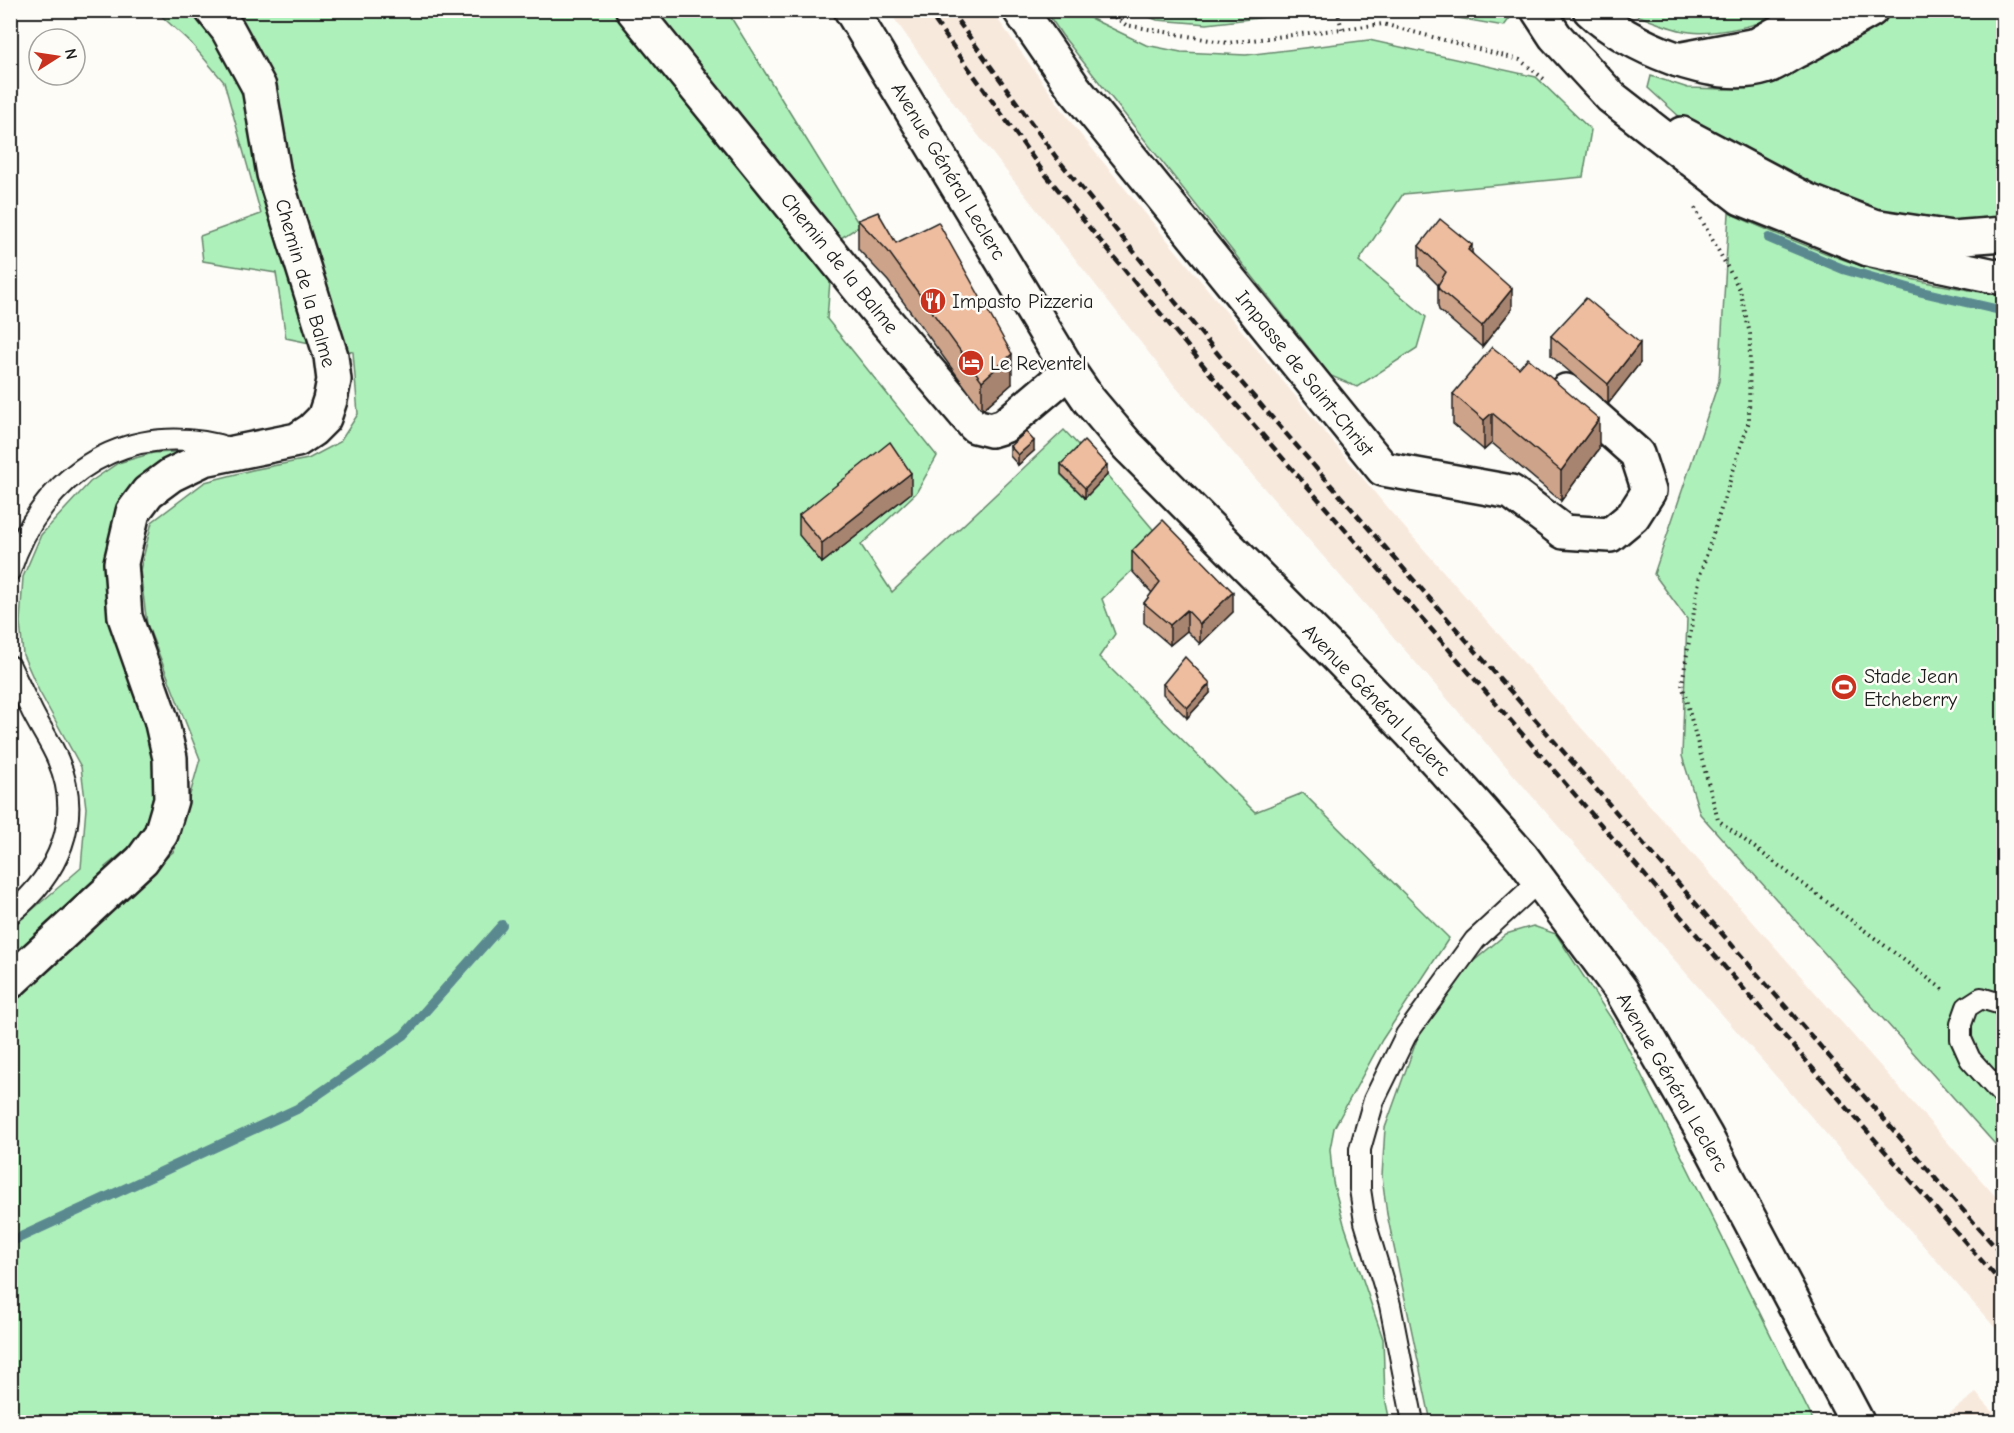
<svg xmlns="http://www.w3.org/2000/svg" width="2014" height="1433" viewBox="0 0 2014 1433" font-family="'Comic Neue',sans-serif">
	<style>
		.built { fill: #f8e9dd }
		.green { fill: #aef0ba; stroke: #65866b; stroke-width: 1.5 }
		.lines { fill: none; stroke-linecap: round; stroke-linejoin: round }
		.stream { stroke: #5a8a90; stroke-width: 10 }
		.lane-casing { stroke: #1c1c1c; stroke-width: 24 }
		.street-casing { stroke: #1c1c1c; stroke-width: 38 }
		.secondary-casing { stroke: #1c1c1c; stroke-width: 38 }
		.highway-casing { stroke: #1c1c1c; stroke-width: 38 }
		.path { stroke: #1c1c1c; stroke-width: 4; stroke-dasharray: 1.5 4.5; stroke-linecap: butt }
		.lane { stroke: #fdfcf7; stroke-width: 20 }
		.street { stroke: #fdfcf7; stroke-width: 33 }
		.secondary { stroke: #fdfcf7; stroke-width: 33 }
		.highway { stroke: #fdfcf7; stroke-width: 33 }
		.rail { stroke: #1c1c1c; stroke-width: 4.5; stroke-dasharray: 9 4.5; stroke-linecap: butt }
		.wall { fill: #cda389; stroke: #1c1c1c; stroke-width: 1.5 }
		.shaded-wall { fill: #a7846f; stroke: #1c1c1c; stroke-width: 1.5 }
		.building { fill: #eebd9f; stroke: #1c1c1c; stroke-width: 1.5 }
		.labels { text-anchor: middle; stroke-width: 5; stroke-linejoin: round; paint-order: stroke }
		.street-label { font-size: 20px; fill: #1c1c1c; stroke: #fdfcf7 }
		.poi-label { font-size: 20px; fill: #1c1c1c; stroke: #fdfcf7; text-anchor: start }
	</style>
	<rect width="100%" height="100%" fill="#fdfcf7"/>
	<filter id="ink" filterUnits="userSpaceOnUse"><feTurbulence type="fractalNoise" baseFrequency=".0167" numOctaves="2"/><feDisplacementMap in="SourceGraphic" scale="12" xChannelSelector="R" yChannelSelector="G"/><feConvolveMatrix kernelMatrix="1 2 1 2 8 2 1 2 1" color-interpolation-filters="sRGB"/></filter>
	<g filter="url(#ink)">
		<g class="built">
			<path d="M889,11H992L1076,129L1389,510L2003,1205V1337L1174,385L960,112Z"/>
			<path d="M1976,1393L2002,1422H1938Z"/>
		</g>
		<g class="green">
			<path d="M156,11H618L830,281L827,319L937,456L916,493L861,545L892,592L1064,430L1084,451L1061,475L1085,498L1107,475L1163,541L1102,599L1115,634L1099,657L1255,812L1303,793L1449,938L1382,1040L1334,1128L1330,1149L1333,1182L1344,1224L1383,1339L1385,1398L1390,1422H11L10,929L81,868L86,808L81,767L39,691L23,655L20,622L23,577L41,535L90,482L118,463L153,453L195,451L124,511L157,776L150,811L142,837L105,867L137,882L174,851L200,759L147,624L140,570L152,522L205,482L252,470L308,459L340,442L358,414L353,352L286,338L276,273L203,261L200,236L261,214L224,82L191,43Z"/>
			<path d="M657,11H727L860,226L841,238Z"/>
			<path d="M1046,11H1080L1086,16L1146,45L1181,52L1246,55L1369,40L1536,77L1591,130L1583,177L1403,194L1359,261L1426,317L1417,348L1357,387L1331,376L1062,35Z"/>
			<path d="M1317,11L1207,24L1157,20L1134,11Z"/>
			<path d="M1417,11H1505L1510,18L1504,26Z"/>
			<path d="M1628,11H1785C1768,25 1712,35 1690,32C1672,30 1653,21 1636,15Z"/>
			<path d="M1899,11H2003V219L1969,223L1915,222L1794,185L1682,119L1648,88L1651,76L1688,88L1724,89L1751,85L1819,57Z"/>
			<path d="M1729,213C1776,234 1823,254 1872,269C1915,282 1959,288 2003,296V1153L1700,814L1682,756L1687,619L1654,574L1719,381Z"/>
			<path d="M1533,926L1556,934L1620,1032L1814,1422H1431L1387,1214L1382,1176L1385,1128L1425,1017L1456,976L1506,934Z"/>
		</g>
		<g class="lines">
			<g class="stream">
				<path d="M1769,238L1843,269L1922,292L2004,311"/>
				<path d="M10,1242L297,1109L404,1035L502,925"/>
			</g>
			<defs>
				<g id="lane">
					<path d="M10,571C42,472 130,416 233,449"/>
					<path d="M10,666C17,680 23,694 30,707C38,725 51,742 58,760C84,820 58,875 10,914"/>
					<path d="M2004,1005L1981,998L1967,1007L1961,1024V1039L1970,1059L2004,1097"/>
					<path d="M1413,1422L1390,1305L1365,1222L1360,1189V1149L1374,1100L1406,1035L1475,940L1539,881"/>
				</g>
				<g id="street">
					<path d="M633,10L874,307L975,426L991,430L1004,426L1069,371"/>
					<path d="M1020,10L1074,88L1383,469L1511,492L1564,532L1610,535L1633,516L1649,491L1637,454L1566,391"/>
					<path d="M10,982L142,860L161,834L171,800L170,758L161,719L125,617L121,563L133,512L148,492L171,475L204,459L297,440L312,430L324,418L330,400L334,380L331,356L274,174L259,87L228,30L212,10"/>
				</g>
				<g id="secondary">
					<path d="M851,10L1069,371L1089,400L1127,445L1331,650L1410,732L1476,805L1522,857L1621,990L1705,1135L1857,1422"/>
					<path d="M1538,10L1555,36L1611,97L1741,198L1868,249L2004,278"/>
					<path d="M1590,10C1626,45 1715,83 1765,67C1776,64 1787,55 1798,50C1822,37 1847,24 1871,10"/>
					<path d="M1682,134L1808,201L1873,226L1952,238L2004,234"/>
				</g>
				<path id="highway" d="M1678,60L1757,45L1817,10"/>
			</defs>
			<use href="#lane" class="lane-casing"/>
			<use href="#street" class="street-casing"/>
			<use href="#secondary" class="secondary-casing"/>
			<use href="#highway" class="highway-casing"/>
			<g class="path">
				<path d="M1105,10L1126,25L1227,43L1383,24L1520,60L1544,79"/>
				<path d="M1337,10L1342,29"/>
				<path d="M1695,208L1740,290L1750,334L1749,421L1700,575L1682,684L1718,820L1945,991"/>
			</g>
			<use href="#lane" class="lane"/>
			<use href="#street" class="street"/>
			<use href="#secondary" class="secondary"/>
			<use href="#highway" class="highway"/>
			<g class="rail">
				<path d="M927,10L1041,169L1227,394L1868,1132L2004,1286"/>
				<path d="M950,10L1056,157L1241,382L2004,1257"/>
			</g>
		</g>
		<g class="wall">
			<path d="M858,220L896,243L1012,384L982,410L888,281L858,249Z"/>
			<path d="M1419,246L1472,253L1512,309L1482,347L1439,310L1438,306V285L1419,266Z"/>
			<path d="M1551,336L1640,363L1608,404L1551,356Z"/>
			<path d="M1453,394L1599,449L1561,501L1492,443L1484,450L1453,424Z"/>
			<path d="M1010,446L1034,451L1018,465L1010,456Z"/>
			<path d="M1061,464L1107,475L1085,498L1061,474Z"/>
			<path d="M911,493L822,563L799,535V515Z"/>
			<path d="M1132,551L1233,612L1200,644L1187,631L1170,645L1144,623V603L1152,593L1132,571Z"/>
			<path d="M1163,684L1210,693L1187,718L1163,694Z"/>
		</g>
		<g class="shaded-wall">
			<path d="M1472,245V265L1468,250Z"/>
			<path d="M1512,289V309L1482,347V326Z"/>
			<path d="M1640,343V363L1608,404V384Z"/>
			<path d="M1012,354V384L982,410V381Z"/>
			<path d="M1492,413V443L1484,450V420Z"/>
			<path d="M1599,419V449L1561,501V471Z"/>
			<path d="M1034,441V451L1018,465V455Z"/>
			<path d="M1107,465V475L1085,498V488Z"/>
			<path d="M911,473V493L822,563V543Z"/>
			<path d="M1233,592V612L1200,644V624Z"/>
			<path d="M1187,610V631L1170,645V625Z"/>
			<path d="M1210,683V693L1187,718V708Z"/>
		</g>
		<g class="building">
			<path d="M878,212L896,243L938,222L1012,354L982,381L888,251L858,220Z"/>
			<path d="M1440,219L1472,245L1468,250L1512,289L1482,326L1439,289L1438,285L1446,272L1419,246Z"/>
			<path d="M1586,298L1640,343L1608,384L1551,336Z"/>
			<path d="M1492,347L1519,368L1528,358L1599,419L1561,471L1492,413L1484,420L1453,394Z"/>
			<path d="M1026,432L1034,441L1018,455L1010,446Z"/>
			<path d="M1084,441L1107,465L1085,488L1061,464Z"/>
			<path d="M890,442L911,473L822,543L799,515Z"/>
			<path d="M1163,520L1233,592L1200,624L1187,610L1170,625L1144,603L1160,582L1132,551Z"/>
			<path d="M1185,657L1210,683L1187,708L1163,684Z"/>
		</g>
	</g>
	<defs>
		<symbol id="restaurant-disc" viewBox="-11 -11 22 22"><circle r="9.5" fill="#c8321e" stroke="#fdfcf7"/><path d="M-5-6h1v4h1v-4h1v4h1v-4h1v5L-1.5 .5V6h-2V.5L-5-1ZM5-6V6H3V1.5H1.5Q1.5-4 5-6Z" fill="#fff"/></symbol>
		<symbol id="hotel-disc" viewBox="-11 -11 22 22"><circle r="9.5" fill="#c8321e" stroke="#fdfcf7"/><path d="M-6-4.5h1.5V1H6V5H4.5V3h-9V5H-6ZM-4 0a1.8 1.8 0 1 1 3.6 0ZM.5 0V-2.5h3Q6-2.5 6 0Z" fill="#fff"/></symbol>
		<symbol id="stadium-disc" viewBox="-11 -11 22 22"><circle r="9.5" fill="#c8321e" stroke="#fdfcf7"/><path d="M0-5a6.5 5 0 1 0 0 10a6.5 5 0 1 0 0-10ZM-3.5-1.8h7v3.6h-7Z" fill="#fff"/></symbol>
	</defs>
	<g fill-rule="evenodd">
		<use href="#restaurant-disc" x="918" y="286" width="30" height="30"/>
		<use href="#hotel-disc" x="956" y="348" width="30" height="30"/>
		<use href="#stadium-disc" x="1829" y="672" width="30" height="30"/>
	</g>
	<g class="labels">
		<g class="street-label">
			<text transform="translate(949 171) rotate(59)" y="7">Avenue Général Leclerc</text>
			<text transform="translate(840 263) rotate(51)" y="7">Chemin de la Balme</text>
			<text transform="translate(306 283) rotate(74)" y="7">Chemin de la Balme</text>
			<text transform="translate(1305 373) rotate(51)" y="7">Impasse de Saint-Christ</text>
			<text transform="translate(1377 700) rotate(46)" y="7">Avenue Général Leclerc</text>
			<text transform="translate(1673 1082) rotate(60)" y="7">Avenue Général Leclerc</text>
		</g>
		<g class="poi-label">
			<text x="952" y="308">Impasto Pizzeria</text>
			<text x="990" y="370">Le Reventel</text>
			<text x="1864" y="683">Stade Jean<tspan x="1864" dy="23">Etcheberry</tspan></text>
		</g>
	</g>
	<rect width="2014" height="1433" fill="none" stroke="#fdfcf7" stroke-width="36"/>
	<rect x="18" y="18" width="1978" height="1397" fill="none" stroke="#1c1c1c" stroke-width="2" filter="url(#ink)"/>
	<g transform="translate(57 57) rotate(78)"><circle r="28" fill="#fdfcf7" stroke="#a3a29f" stroke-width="1.5"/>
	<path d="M0-4.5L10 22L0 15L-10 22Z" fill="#c8321e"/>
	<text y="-9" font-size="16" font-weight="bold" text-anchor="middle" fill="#1c1c1c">N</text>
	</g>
</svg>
